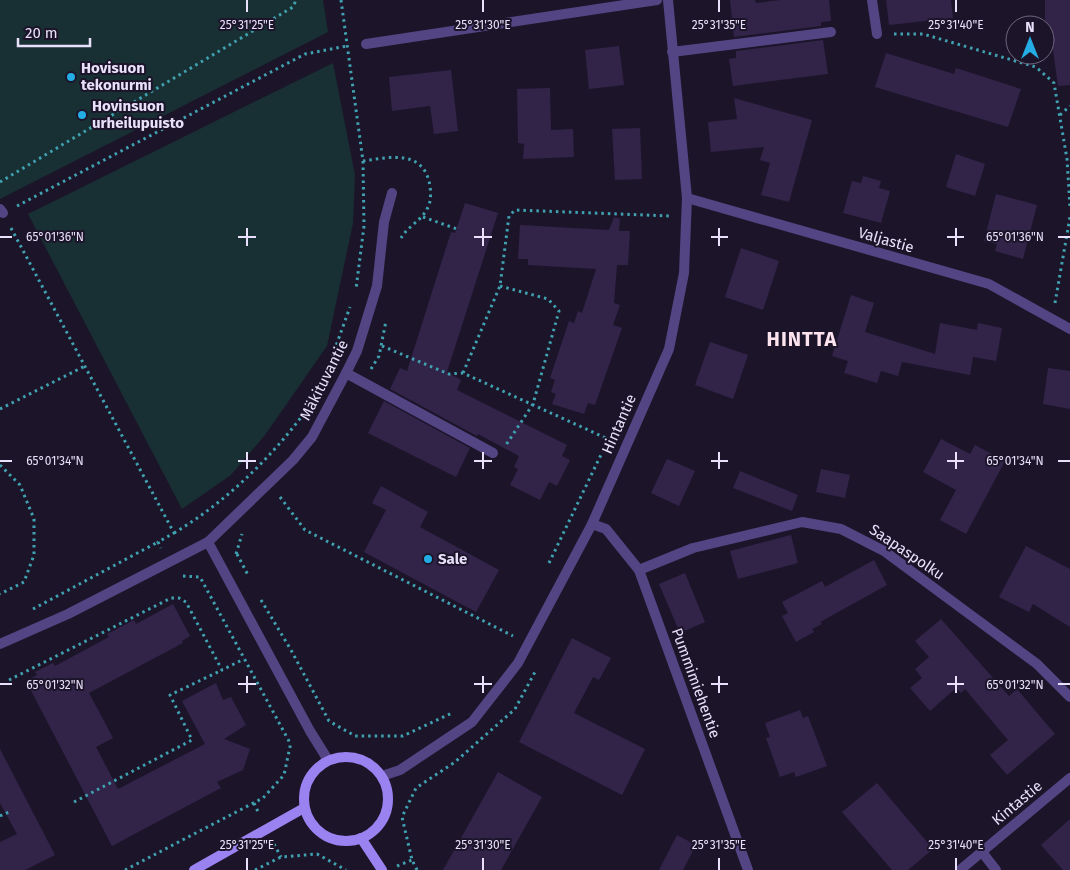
<svg xmlns="http://www.w3.org/2000/svg" width="1070" height="870" viewBox="0 0 1070 870" font-family="'Fira Sans',sans-serif">
	<style>
		.grass { fill: #182f33 }
		.building { fill: #322349 }
		.lines { fill: none; stroke-linecap: round; stroke-linejoin: round }
		.path { stroke: #40a2b0; stroke-width: 3; stroke-dasharray: 2.5 4; stroke-linecap: butt }
		.lane { stroke: #534583; stroke-width: 10 }
		.street { stroke: #534583; stroke-width: 10 }
		.secondary { stroke: #9a83f0; stroke-width: 10 }
		.ticks { fill: none; stroke: #e9e1fb; stroke-width: 2 }
		.poi-dot { fill: #24ade5; stroke: #1c152a; stroke-width: 2 }
		.labels { text-anchor: middle; stroke-width: 4; stroke-linejoin: round; paint-order: stroke }
		.poi-label { font-size: 15px; font-weight: bold; fill: #e9e1fb; stroke: #1c152a; text-anchor: start }
		.street-label { font-size: 15px; fill: #e9e1fb; stroke: #1c152a }
		.district-label { font-size: 20px; font-weight: bold; letter-spacing: 1px; fill: #fce3ee; stroke: #1c152a }
		.ticks-label { font-size: 12px; text-anchor: middle; fill: #e9e1fb; stroke: #1c152a; stroke-width: 4; stroke-linejoin: round; paint-order: stroke }
	</style>
	<rect width="100%" height="100%" fill="#1c152a"/>
	<g class="grass">
		<path d="M0,0H323L328,32L0,199Z"/>
		<path d="M333,63L355,175L353,223L327,346L265,435L231,475L182,509L28,214Z"/>
	</g>
	<g class="building">
		<path d="M730,0H755L756,3L780,0H829L831,21L821,22V26L734,37Z"/>
		<path d="M886,0H951L953,18L889,25Z"/>
		<path d="M1045,0H1070V85L1058,86L1052,42L1045,43Z"/>
		<path d="M823,40L828,74L733,86L729,59L736,58V51Z"/>
		<path d="M619,46L624,85L589,89L585,50Z"/>
		<path d="M886,53L954,74L956,68L1021,89L1008,127L875,87Z"/>
		<path d="M451,70L458,131L434,134L430,106L392,111L389,77Z"/>
		<path d="M550,88L551,130L573,129L574,157L523,159L524,144L518,143L517,89Z"/>
		<path d="M734,98L812,120L789,202L761,195L770,163L760,160L764,147L711,152L708,122L737,119Z"/>
		<path d="M640,128L642,179L615,180L612,129Z"/>
		<path d="M956,154L985,164L975,196L946,187Z"/>
		<path d="M863,176L881,181L879,188L890,191L881,223L843,213L852,181L861,183Z"/>
		<path d="M996,194L1037,205L1023,259L995,251L997,244L984,241Z"/>
		<path d="M465,203L498,213L447,372L461,380L457,390L567,445L562,456L570,460L557,486L549,482L540,500L510,485L518,469L514,467L519,456L478,434L477,436L390,389L400,368L407,371L451,232L455,233Z"/>
		<path d="M614,217L620,219L619,231H630L628,265H617L614,303L620,305L613,325L622,328L595,405L588,403L584,414L552,404L556,394L551,392L555,380L550,378L569,321L574,323L578,311L582,313L596,269L528,265V259H518L520,225L609,230Z"/>
		<path d="M741,248L779,261L763,310L725,297Z"/>
		<path d="M851,295L874,303L865,332L935,354L940,323L977,330L978,323L1002,328L996,361L973,357L970,375L902,362L898,376L881,371L877,383L844,373L848,361L832,356Z"/>
		<path d="M710,342L748,355L733,399L695,385Z"/>
		<path d="M1048,368L1070,371V409L1043,404Z"/>
		<path d="M384,401L470,448L456,477L368,433Z"/>
		<path d="M941,439L970,454L975,445L1005,461L966,534L940,520L956,490L923,472Z"/>
		<path d="M667,459L695,471L679,506L651,493Z"/>
		<path d="M821,469L850,475L845,498L816,492Z"/>
		<path d="M740,471L798,495L792,511L733,488Z"/>
		<path d="M381,486L428,512L420,527L499,570L476,612L364,552L386,510L372,503Z"/>
		<path d="M791,535L798,563L738,579L730,551Z"/>
		<path d="M1026,546L1070,569V627L1033,604L1029,612L999,597Z"/>
		<path d="M874,560L887,585L820,622L822,624L812,629L814,632L796,642L782,616L788,613L782,602L822,581L825,587Z"/>
		<path d="M685,573L705,622L680,633L659,584Z"/>
		<path d="M173,604L190,636L182,641L183,643L89,693L113,738L96,747L118,789L205,744L182,701L216,683L223,700L231,697L246,725L224,739L250,749L243,770L217,782L221,788L112,846L26,681L37,675L35,672L53,663L55,666L109,637L107,634L134,620L136,624Z"/>
		<path d="M941,619L1009,696L1017,689L1055,734L1007,775L990,755L1008,740L965,689L961,693L956,688L930,711L910,688L922,678L915,669L929,657L915,641Z"/>
		<path d="M572,638L611,658L599,680L593,677L574,713L645,749L622,795L519,742Z"/>
		<path d="M800,710L803,718L808,716L827,766L796,777L794,772L780,777L766,738L770,737L765,723Z"/>
		<path d="M0,749L55,855L25,870H0V842L17,834L0,803Z"/>
		<path d="M498,772L542,797L501,870H443Z"/>
		<path d="M877,783L933,849L908,870H892L842,812Z"/>
		<path d="M1070,819V870H1063L1041,845Z"/>
		<path d="M677,835L696,845L683,870H659Z"/>
	</g>
	<g class="lines">
		<g class="path">
			<path d="M341,0L363,161L364,226L356,289"/>
			<path d="M894,34H923L1036,67L1054,83L1067,159L1070,207"/>
			<path d="M1060,115L1070,106"/>
			<path d="M363,161C390,157 424,149 430,186C431,194 431,203 427,209C421,221 408,226 401,238"/>
			<path d="M0,182L293,7L296,0"/>
			<path d="M17,206L305,54L347,46"/>
			<path d="M423,217L457,229"/>
			<path d="M11,228L174,533L158,542L161,548"/>
			<path d="M500,286L548,299L559,311L533,404L506,445"/>
			<path d="M1055,303L1070,217"/>
			<path d="M382,346L449,374L463,373L608,439"/>
			<path d="M332,357L350,307"/>
			<path d="M371,369L379,356L386,321"/>
			<path d="M463,373L500,286L509,216L515,210L671,216"/>
			<path d="M0,409L85,366"/>
			<path d="M0,465L20,485L34,519V555L24,582L0,594"/>
			<path d="M280,497L305,530L513,636"/>
			<path d="M174,533C224,503 267,462 302,416"/>
			<path d="M236,554L242,534"/>
			<path d="M237,554L249,577"/>
			<path d="M549,563L610,436"/>
			<path d="M183,576L200,577L290,743"/>
			<path d="M261,600L291,650L329,721L355,736H403L452,713"/>
			<path d="M33,609L158,542"/>
			<path d="M9,680L171,598H179L186,602L222,670L244,659"/>
			<path d="M74,802L192,740L170,695L222,670"/>
			<path d="M254,803L259,814"/>
			<path d="M0,816L11,811"/>
			<path d="M274,844L281,857"/>
			<path d="M397,866L412,860"/>
			<path d="M125,870L263,798L284,775L291,742"/>
			<path d="M255,870L281,857L317,854L346,870"/>
			<path d="M417,870L412,860L402,817L416,788L455,762L515,709L535,672"/>
		</g>
		<g class="lane">
			<path d="M872,0L877,34"/>
			<path d="M672,52L831,32"/>
			<path d="M0,209L3,213"/>
			<path d="M346,373L493,453"/>
		</g>
		<g class="street">
			<path d="M366,44L657,0"/>
			<path d="M687,198L989,284L1070,329"/>
			<path d="M592,524L606,529L639,570L748,870"/>
			<path d="M208,542L293,460L312,437L346,373L357,351L377,286L384,222L392,193"/>
			<path d="M639,570L693,548L802,522L841,529L884,551L1037,664L1070,697"/>
			<path d="M0,644L68,614L208,542L310,731L328,760"/>
			<path d="M382,776L400,770L472,722L518,663L592,524L669,349L684,273L687,198L668,0"/>
			<path d="M982,852L996,870"/>
			<path d="M960,870L1070,778"/>
		</g>
		<g class="secondary">
			<circle cx="346" cy="799" r="42"/>
			<path d="M361,838L382,870"/>
			<path d="M194,870L304,808"/>
		</g>
	</g>
	<path class="ticks" d="M247,0V12M483,0V12M719,0V12M956,0V12M247,228V246M483,228V246M719,228V246M956,228V246M0,237H12M238,237H256M474,237H492M711,237H728M947,237H964M1058,237H1070M247,452V469M483,452V469M719,452V469M956,452V469M0,461H12M238,461H256M474,461H492M711,461H728M947,461H964M1058,461H1070M247,676V693M483,676V693M719,676V693M956,676V693M0,684H12M238,684H256M474,684H492M711,684H728M947,684H964M1058,684H1070M247,858V870M483,858V870M719,858V870M956,858V870"/>
	<g class="poi-dot">
		<circle cx="71" cy="77" r="5"/>
		<circle cx="82" cy="115" r="5"/>
		<circle cx="428" cy="559" r="5"/>
	</g>
	<g class="labels">
		<g class="poi-label">
			<text x="81" y="73">Hovisuon<tspan x="81" dy="17">tekonurmi</tspan></text>
			<text x="92" y="111">Hovinsuon<tspan x="92" dy="17">urheilupuisto</tspan></text>
			<text x="438" y="564">Sale</text>
		</g>
		<g class="street-label">
			<text transform="translate(886 240) rotate(16)" y="5">Valjastie</text>
			<text transform="translate(324 380) rotate(-63)" y="5">Mäkituvantie</text>
			<text transform="translate(619 424) rotate(-66)" y="5">Hintantie</text>
			<text transform="translate(907 552) rotate(34)" y="5">Saapaspolku</text>
			<text transform="translate(696 683) rotate(70)" y="5">Pummimiehentie</text>
			<text transform="translate(1017 803) rotate(-40)" y="5">Kintastie</text>
		</g>
		<g class="district-label">
			<text x="802" y="346">HINTTA</text>
		</g>
	</g>
	<g class="ticks-label">
		<text x="247" y="29">25°31'25"E</text>
		<text x="483" y="29">25°31'30"E</text>
		<text x="719" y="29">25°31'35"E</text>
		<text x="956" y="29">25°31'40"E</text>
		<text x="55" y="241">65°01'36"N</text>
		<text x="1015" y="241">65°01'36"N</text>
		<text x="55" y="465">65°01'34"N</text>
		<text x="1015" y="465">65°01'34"N</text>
		<text x="55" y="689">65°01'32"N</text>
		<text x="1015" y="689">65°01'32"N</text>
		<text x="247" y="849">25°31'25"E</text>
		<text x="483" y="849">25°31'30"E</text>
		<text x="719" y="849">25°31'35"E</text>
		<text x="956" y="849">25°31'40"E</text>
	</g>
	<g transform="translate(1030 40)"><circle r="24" fill="#1c152a" stroke="#6e677e"/>
	<path d="M0-4L9 19L0 12L-9 19Z" fill="#24ade5"/>
	<text y="-8" font-size="14" font-weight="bold" text-anchor="middle" fill="#e9e1fb">N</text>
	</g>
	<path d="M18 38v8h72v-8" fill="none" stroke="#e9e1fb" stroke-width="2.5"/>
	<text x="25" y="38" font-size="15" fill="#e9e1fb" stroke="#1c152a" stroke-width="4" paint-order="stroke">20 m</text>
</svg>
